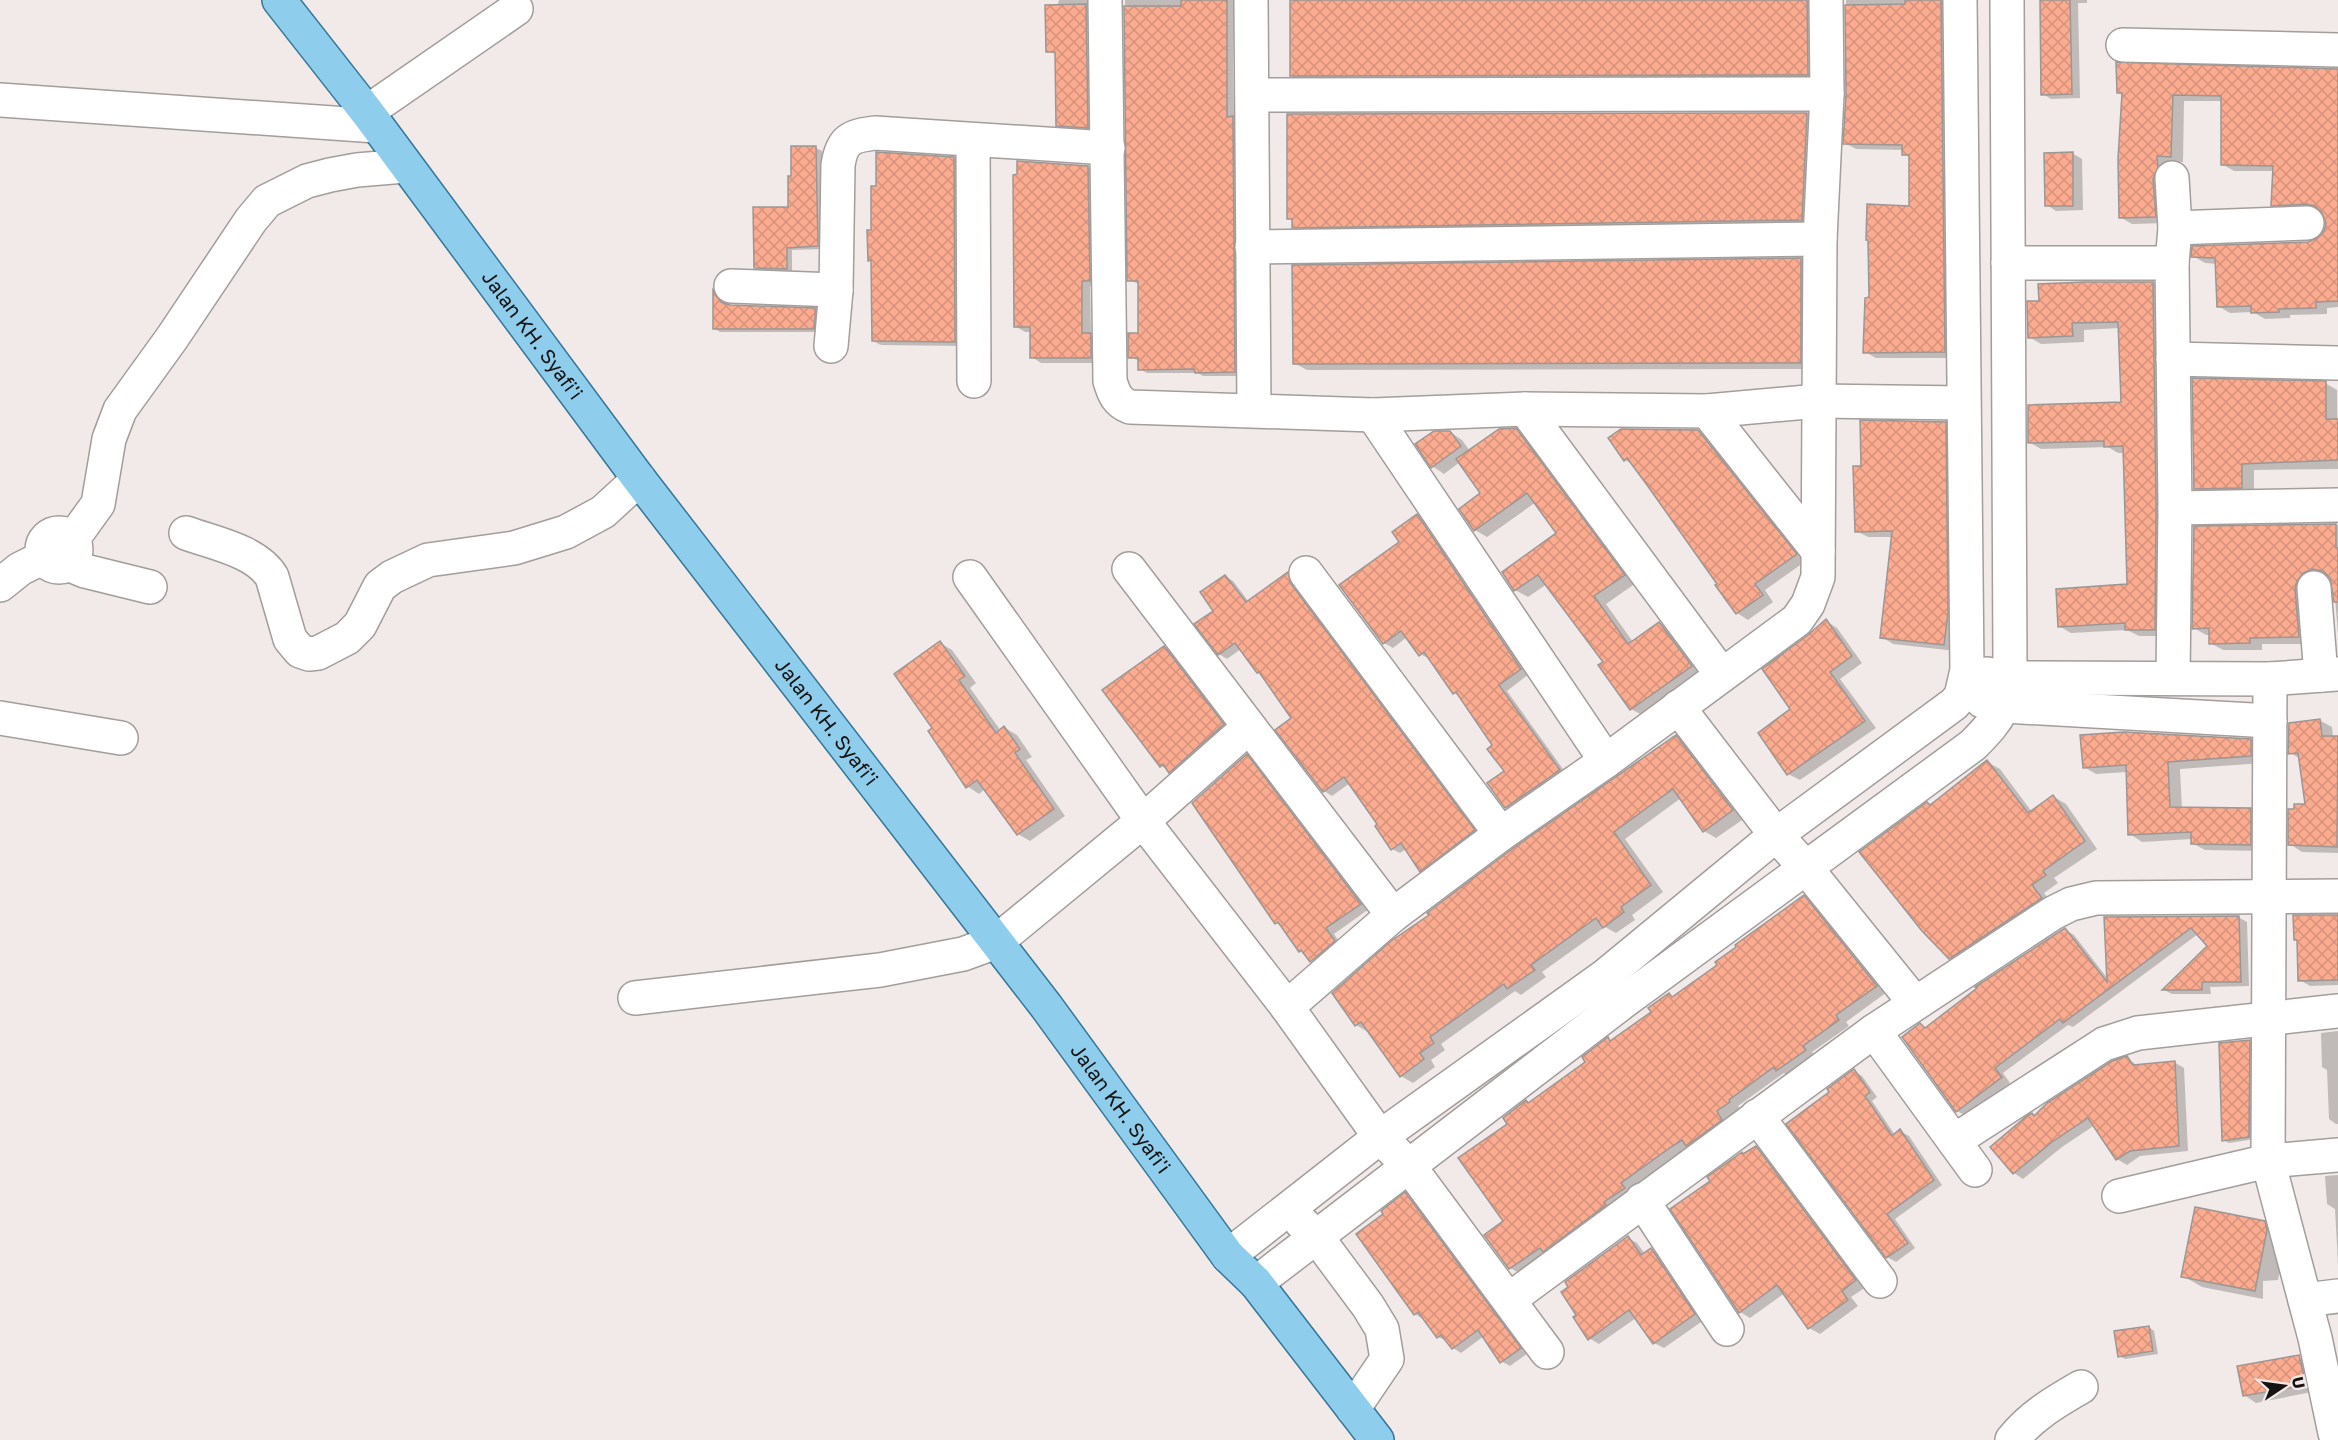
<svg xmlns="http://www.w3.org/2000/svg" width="2338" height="1440" viewBox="0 0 2338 1440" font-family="'Golos Text',sans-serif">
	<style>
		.shadow { fill: #0003 }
		.building { fill: url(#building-cross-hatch); stroke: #9c9694; stroke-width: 1.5 }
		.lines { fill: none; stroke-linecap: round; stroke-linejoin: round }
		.minor-casing { stroke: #a39d9b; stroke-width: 36 }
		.major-casing { stroke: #347698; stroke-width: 36 }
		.minor { stroke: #fff; stroke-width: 33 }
		.major { stroke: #8fcdec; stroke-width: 33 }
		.labels { text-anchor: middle; stroke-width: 6; stroke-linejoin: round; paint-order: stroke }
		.street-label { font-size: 20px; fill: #161313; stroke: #f1eae8 }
	</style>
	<defs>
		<pattern id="building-cross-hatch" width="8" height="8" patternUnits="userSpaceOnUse" patternTransform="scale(1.5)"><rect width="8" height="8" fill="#fbab8f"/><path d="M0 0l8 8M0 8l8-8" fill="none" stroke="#d6927a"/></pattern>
	</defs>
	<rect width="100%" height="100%" fill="#f1eae8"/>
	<g class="shadow">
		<path d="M1059,0H1095V131L1065,129L1057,125V55L1047,51Z"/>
		<path d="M1125,0H1238V11H1234L1233,66L1234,119L1240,122L1242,376H1203L1198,373H1147L1140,369V361L1130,357L1140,334L1139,284L1129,280Z"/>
		<path d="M1291,0H1820L1819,81L1303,82L1291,75Z"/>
		<path d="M1846,0H1952L1956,358H1876L1865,352L1870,299L1911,207L1910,158L1904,154V150L1856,149L1845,143L1847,94Z"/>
		<path d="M2041,0H2087V3H2078L2080,98L2051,99L2043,94Z"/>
		<path d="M2338,70V307L2327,308V314L2290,315V318L2265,319L2253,312L2230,313L2218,306L2217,264L2205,263L2193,256L2308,243L2318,240L2325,232L2327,223L2324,212H2285L2273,205L2274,171H2234L2222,164L2223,101H2184L2183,162H2169L2167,223L2132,224L2120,217L2123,95L2118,92Z"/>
		<path d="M1807,114L1819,121L1814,227L1306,234L1293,227V221L1289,218Z"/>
		<path d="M816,148L822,151L823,249L792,250V272L761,271L756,267L790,209Z"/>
		<path d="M2072,153L2082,159L2083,210L2056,211L2047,205Z"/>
		<path d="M954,158L962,163L963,346L881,345L873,341V262L869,260Z"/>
		<path d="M1088,167L1097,172L1099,286H1090L1091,335L1099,340L1100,363H1041L1032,357L1031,332H1025L1015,326L1018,176Z"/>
		<path d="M1801,260L1813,267V369L1307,370L1294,363Z"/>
		<path d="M2153,283L2165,290L2167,636H2139L2127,630L2071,633L2059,626L2129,585L2125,453H2118L2108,447L2041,449L2029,442L2123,404L2119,328L2084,330V342L2041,344L2029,337L2041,302L2040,285Z"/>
		<path d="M714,292L725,305L730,306L815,309L821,313L819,332H720L715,329Z"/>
		<path d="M2325,383L2337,390L2338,469L2254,470V494L2207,495L2195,488Z"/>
		<path d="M1945,423L1957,430L1956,651L1893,644L1882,637L1893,537H1868L1856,531Z"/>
		<path d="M1515,430L1528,437L1636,583L1606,604L1633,642L1659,623L1672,631L1704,674L1644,716L1631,709L1600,666L1605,663L1547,584L1528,597L1515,590L1504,573L1558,533L1536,502L1487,537L1475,530L1482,493L1460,462L1444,474L1432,466L1450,432L1462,440L1470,451Z"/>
		<path d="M1697,431L1709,438L1806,561L1765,590L1773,602L1748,620L1737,613L1719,584L1634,465L1625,460L1610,439Z"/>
		<path d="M1417,516L1426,521L1529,674L1507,691L1568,776L1515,812L1506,807V772L1495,745L1461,697L1454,693L1430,659L1420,654L1407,637L1393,648L1384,643L1401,543Z"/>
		<path d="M2338,525V634L2334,586L2330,576H2326L2316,579L2311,644H2262V650H2223L2210,643V635H2206L2194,628L2195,528Z"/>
		<path d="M1288,574L1296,578L1482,835L1429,875L1421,870L1406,849L1400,853L1392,849L1379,825L1350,783L1332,796L1324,791L1277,730L1293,718L1264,675L1258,672L1241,649L1227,659L1219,654L1196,624L1215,611L1225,576L1233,581L1249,602Z"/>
		<path d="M1826,621L1837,628L1862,663L1840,679L1876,728L1800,780L1788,774L1793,709L1809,636Z"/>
		<path d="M940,643L952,650L976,683L970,688L1001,731L1005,728L1017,735L1032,757L1026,760L1065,816L1030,841L1018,834L985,789L979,794L967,786L934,729Z"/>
		<path d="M1164,647L1176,655L1235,732L1183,779L1161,766Z"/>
		<path d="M2319,720L2332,727L2333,737H2338V853L2302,852L2290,844L2307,806L2301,759L2290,753Z"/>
		<path d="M1676,737L1688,744L1745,818L1716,838L1704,831L1681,798L1625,839L1663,892L1632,915L1635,920L1616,933L1605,927L1542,972L1546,977L1521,995L1515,991L1441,1044L1445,1050L1431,1060L1435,1067L1413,1083L1401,1076L1368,1032L1356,1025Z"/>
		<path d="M2251,740L2263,747V763L2180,769L2182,809L2250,810L2263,817V851L2205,850L2192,843V839L2142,842L2130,834L2127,772L2096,774L2084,767Z"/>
		<path d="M1247,756L1256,761L1369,909L1334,934L1343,947L1320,966L1300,951L1283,927L1276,923Z"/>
		<path d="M1987,762L2000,769L2032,812L2054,797L2066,804L2097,849L2054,878L2058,883L2044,893L2053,905L1963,965L1950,958L1931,806Z"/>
		<path d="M1804,897L1814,903L1887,992L1846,1022L1849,1026L1812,1052L1815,1056L1788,1076L1784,1073L1738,1106L1740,1108L1726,1118L1730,1127L1681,1152L1631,1189L1634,1194L1521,1274L1510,1268L1486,1236L1506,1222L1509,1124L1526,1102L1529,1103L1588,1062L1608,1039L1612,1041L1653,1012L1669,995L1674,998L1719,965Z"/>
		<path d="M2338,916V985L2310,986L2300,980L2298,941L2295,939Z"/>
		<path d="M2238,917L2247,922L2249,986L2210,987L2211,994H2172L2164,990L2209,946L2198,934L2073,1027L2068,1025L2003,1073L2010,1083L1966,1116L1957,1111L1921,1025L1927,1028L2065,930L2074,935L2108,979L2105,918Z"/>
		<path d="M2338,1031V1124H2336L2329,1119L2327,1070L2322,1067L2321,1033Z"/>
		<path d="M2249,1041L2255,1044V1139L2229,1143L2223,1140Z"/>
		<path d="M2127,1058L2138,1066L2174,1062L2184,1068L2188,1151L2140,1156L2127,1165L2117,1159L2095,1125L2062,1147L2023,1179L2014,1173L2032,1115L2035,1116Z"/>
		<path d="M1854,1071L1862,1076L1877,1097L1872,1101L1895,1135L1900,1131L1909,1136L1942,1185L1895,1219L1915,1248L1896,1262L1887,1257L1788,1124L1832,1092Z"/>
		<path d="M1756,1147L1766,1154L1866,1287L1851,1297L1858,1306L1820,1334L1809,1328L1785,1293L1750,1318L1740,1312L1745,1155Z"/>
		<path d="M2338,1175V1264L2335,1209L2327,1204L2325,1176Z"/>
		<path d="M1405,1194L1414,1199L1528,1353L1510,1366L1501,1361L1484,1336L1461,1353L1453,1348L1448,1341L1438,1337L1423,1319L1415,1314L1385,1215Z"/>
		<path d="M2264,1222L2283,1234L2285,1242L2278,1280L2263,1281V1299L2202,1287L2183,1276Z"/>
		<path d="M1628,1238L1637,1243L1645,1254L1651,1250L1661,1255L1704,1320L1664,1348L1654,1343L1636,1318L1599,1344L1589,1338L1579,1315Z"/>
		<path d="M2149,1327L2154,1331L2158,1354L2125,1359L2119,1356Z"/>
		<path d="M2299,1357L2312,1364L2317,1391L2256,1403L2244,1395Z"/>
	</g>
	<g class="building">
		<path d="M1181,0H1227V117L1233,116L1235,372L1195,373L1194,369L1138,370V358H1128V333H1138V281H1127L1124,6H1181Z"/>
		<path d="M1290,0H1807L1808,75L1290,76Z"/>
		<path d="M1905,0H1941L1945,352L1863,353L1865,298L1869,297L1868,240H1866L1867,204L1909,206V155H1902V145L1843,144L1846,94L1845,5L1905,4Z"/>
		<path d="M2040,0H2070L2072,94L2041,95Z"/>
		<path d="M1086,4L1088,128L1056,126L1055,52H1046L1045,5Z"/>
		<path d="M2116,62L2338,69V301L2316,302V308L2279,309V312L2251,313V306L2217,307L2215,258L2191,257L2192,246L2308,242L2317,238L2324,231L2326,223L2322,213L2315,206L2306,204L2271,206L2273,166L2221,165V96L2173,95L2171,157L2157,156L2158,167L2153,179L2156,217L2119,218L2118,159L2122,93H2117Z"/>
		<path d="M1807,113L1802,220L1292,228V219H1287V114Z"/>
		<path d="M791,146H816L818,246L787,248V269L754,268L753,207H788V176H791Z"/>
		<path d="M876,152L954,157L955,342L872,341L871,260L868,261L867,230H871V186H876Z"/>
		<path d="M2073,152V206H2045L2044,153Z"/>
		<path d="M1017,161L1088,166L1090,281H1082V333H1091V358H1030V327H1014L1013,175L1017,174Z"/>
		<path d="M1801,258V363L1293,364L1292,265Z"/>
		<path d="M2084,282H2153L2156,508L2155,630H2125V623L2058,627L2056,589L2127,584L2123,446L2104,447V441L2028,443V405L2121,402L2118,322L2072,323L2073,336L2028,338L2027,301H2039L2038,284Z"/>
		<path d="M713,290L721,302L730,305L816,308L814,329H713Z"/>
		<path d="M2192,378L2326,381V419H2338V460L2242,464V488L2194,489Z"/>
		<path d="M1860,420L1946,422L1948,613L1944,645L1880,638L1892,531L1855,532L1853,466H1861Z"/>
		<path d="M1516,428L1625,575L1594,596L1628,644L1659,622L1692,666L1630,710L1598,665L1603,662L1538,575L1514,591L1502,572L1556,533L1527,493L1474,531L1459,509L1480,493L1456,459L1499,429Z"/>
		<path d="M1621,429L1698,430L1797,554L1755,584L1763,595L1736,614L1715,585L1717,584L1647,485L1627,458L1624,461L1608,438Z"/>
		<path d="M1434,431H1450L1461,446L1431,468L1415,444Z"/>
		<path d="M1417,514L1521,669L1499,685L1560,770L1505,808L1487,783L1504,771L1487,749L1492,745L1456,692L1453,694L1424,652L1419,656L1401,631L1383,644L1339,585L1399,542L1392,532Z"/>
		<path d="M2336,524V548H2338V602H2334L2330,578L2323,571L2312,569L2303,573L2297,581L2295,589L2299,637L2250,638V643L2209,644V628L2192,629L2194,526Z"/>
		<path d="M1288,572L1291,584L1475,830L1420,872L1401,843L1391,850L1375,826L1377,824L1344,777L1323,792L1275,730L1291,718L1259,672L1257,673L1235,643L1218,655L1194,624L1213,611L1200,592L1225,575L1246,602Z"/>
		<path d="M1826,619L1852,656L1830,672L1865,721L1787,775L1758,733L1790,709L1762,669L1808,635Z"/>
		<path d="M940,641L965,676L959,680L996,733L1004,726L1020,749L1015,753L1054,809L1017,835L977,780L966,788L928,731L932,728L894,674Z"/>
		<path d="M1164,646L1224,724L1169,773L1163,764L1160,767L1102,690Z"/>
		<path d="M2320,719L2322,736H2338L2337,847L2288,845V809H2294V804H2305L2298,753L2288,754L2289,723Z"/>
		<path d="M2124,732L2251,739V756L2168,762L2170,807L2251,808V845L2191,844V832L2128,835L2126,765L2083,768L2080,735Z"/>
		<path d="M1676,735L1733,810L1703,832L1673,789L1614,832L1651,885L1621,907L1624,912L1603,928L1596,918L1531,965L1535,970L1507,989L1504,984L1430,1037L1434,1043L1420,1053L1424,1059L1400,1077L1361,1022L1355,1026L1332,993L1391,941L1429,915L1427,913L1512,849Z"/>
		<path d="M1247,754L1361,904L1326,928L1335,941L1310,962L1301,950L1299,952L1278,922L1275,924L1192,803Z"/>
		<path d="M1987,760L2028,813L2053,795L2085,841L2043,871L2046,875L2032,885L2042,898L1949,959L1922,931L1859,852L1927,802L1930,805Z"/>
		<path d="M1804,895L1877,986L1836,1015L1839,1020L1803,1046L1806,1050L1776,1071L1774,1067L1729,1100L1730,1102L1717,1111L1722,1120L1686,1146L1682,1140L1671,1147L1621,1183L1625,1188L1604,1202L1606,1205L1543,1252L1540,1248L1509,1269L1484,1235L1503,1221L1458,1158L1507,1124L1503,1118L1526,1100L1528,1103L1585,1062L1582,1057L1608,1037L1610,1041L1651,1012L1648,1008L1669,993L1672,997L1717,965L1715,962L1736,947L1735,945Z"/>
		<path d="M2293,915H2338V980L2298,981L2297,940H2294Z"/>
		<path d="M2239,916L2241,982H2202V990H2162L2207,946L2191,928L2063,1023L2060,1019L1995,1068L2002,1077L1956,1112L1902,1037L1920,1023L1925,1028L1977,988L1975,987L2065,928L2107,982L2104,917Z"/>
		<path d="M2250,1040L2249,1137L2222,1141L2219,1043Z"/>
		<path d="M2127,1056L2133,1065L2175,1061L2179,1146L2130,1151L2116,1160L2088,1118L2052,1142L2013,1174L1990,1147L2028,1115L2032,1113L2034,1116L2047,1103L2112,1061Z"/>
		<path d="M1854,1069L1870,1092L1865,1096L1892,1136L1900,1129L1934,1180L1887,1214L1908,1243L1886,1258L1786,1124L1829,1092L1827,1089Z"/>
		<path d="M1756,1146L1856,1280L1842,1291L1848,1300L1808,1329L1777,1285L1739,1313L1670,1209L1710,1181L1707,1177L1742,1152L1743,1154Z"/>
		<path d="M1405,1192L1521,1348L1500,1363L1478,1330L1452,1349L1441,1335L1437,1338L1418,1312L1414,1315L1356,1234L1383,1214L1381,1211Z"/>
		<path d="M2195,1207L2265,1221L2267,1230L2255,1291L2181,1277Z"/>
		<path d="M1628,1236L1641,1255L1651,1248L1695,1314L1653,1344L1629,1310L1588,1340L1573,1317L1576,1315L1561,1292L1568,1287L1565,1282Z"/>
		<path d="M2149,1326L2153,1351L2118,1357L2114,1331Z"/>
		<path d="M2299,1355L2306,1385L2243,1396L2237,1366Z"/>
	</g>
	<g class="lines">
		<defs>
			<g id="minor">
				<path d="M1105,0L1110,381C1114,394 1117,402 1130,407L1373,415L1525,409L1707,411L1818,401L1963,403"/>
				<path d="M1251,0L1254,410"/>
				<path d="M2123,45L2338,50"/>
				<path d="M1252,95L1827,94"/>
				<path d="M0,100L376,126"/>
				<path d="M367,112L516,9"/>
				<path d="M973,140L974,381"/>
				<path d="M2172,178L2175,228L2172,263L2175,508L2173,678"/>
				<path d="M2175,228L2307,223"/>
				<path d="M1252,247L1820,239"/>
				<path d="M2008,263H2172"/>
				<path d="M731,286L836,290"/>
				<path d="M831,346L836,290L838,165C842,140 850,136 875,133L1108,148"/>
				<path d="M2173,359L2336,363"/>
				<path d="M1525,409L1722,675"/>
				<path d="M1707,411L1818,551"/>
				<path d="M1373,415L1606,761"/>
				<path d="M2175,508L2338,505"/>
				<path d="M186,533C213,543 257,551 272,577L290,639L300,651L309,654L318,653L347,638L360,625L380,586L392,577L428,560L514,548L566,532L603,512L639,479"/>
				<circle cx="59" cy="550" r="17"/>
				<path d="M72,540L98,504L109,439L120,410L172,338L251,220L267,201L307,181L330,175L357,170L405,166"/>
				<path d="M68,564L85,571L150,587"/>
				<path d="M1129,569L1393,915"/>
				<path d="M1306,573L1501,834"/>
				<path d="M970,577L1143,821L1287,1007L1380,1137L1409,1166L1547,1352"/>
				<path d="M0,585L20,569L44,557"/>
				<path d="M2314,588L2321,675"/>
				<path d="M1987,674L2009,678L2270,679L2338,674"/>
				<path d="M2270,679L2268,1161L2315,1338L2335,1433"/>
				<path d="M1982,701L2004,706L2270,721"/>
				<path d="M1678,707L1776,835L1806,868L1915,1003"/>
				<path d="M0,718L121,738"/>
				<path d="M635,998L880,970L963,954L996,942L1143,821L1249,727"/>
				<path d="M1287,1007L1393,915L1501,834L1606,761L1797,620L1808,604L1818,577L1820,239L1827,94L1826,0"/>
				<path d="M1874,1031L1975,1170"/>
				<path d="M1757,1116L1880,1281"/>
				<path d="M1954,1141L2104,1044L2138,1033L2338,1011"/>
				<path d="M2119,1196L2268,1161L2338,1155"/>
				<path d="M1642,1200L1727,1329"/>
				<path d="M1301,1222L1316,1236L1368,1306L1382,1329L1387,1359L1353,1409"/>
				<path d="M1228,1256L1380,1137L1605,976L1776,835L1954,704L1961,696L1967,670L1960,0"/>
				<path d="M1256,1283L1623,1002L1973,745C2001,717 2007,707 2010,667L2007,0"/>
				<path d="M1510,1299L1874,1031L2053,913L2071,904L2096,898L2338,896"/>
				<path d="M2305,1300L2338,1296"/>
				<path d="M2012,1440C2031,1416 2055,1402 2081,1387"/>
			</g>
			<g id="major">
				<path id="s1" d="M279,0L367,112L639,479L1046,1006L1228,1256L1256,1283L1377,1440"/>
			</g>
		</defs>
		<use href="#minor" class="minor-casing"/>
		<use href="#major" class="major-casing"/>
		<use href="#minor" class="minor"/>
		<use href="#major" class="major"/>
	</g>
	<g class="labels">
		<g class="street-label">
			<text dy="7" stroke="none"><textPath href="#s1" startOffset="420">Jalan KH. Syafi'i</textPath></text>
			<text dy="7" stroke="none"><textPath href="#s1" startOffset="906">Jalan KH. Syafi'i</textPath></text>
			<text dy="7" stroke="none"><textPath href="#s1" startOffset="1392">Jalan KH. Syafi'i</textPath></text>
		</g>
	</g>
	<g transform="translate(2284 1386) rotate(77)" stroke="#f1eae8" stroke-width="4.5" paint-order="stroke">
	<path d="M0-4.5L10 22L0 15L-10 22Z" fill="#161313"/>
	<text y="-9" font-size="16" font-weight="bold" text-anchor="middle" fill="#161313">U</text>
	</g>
</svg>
